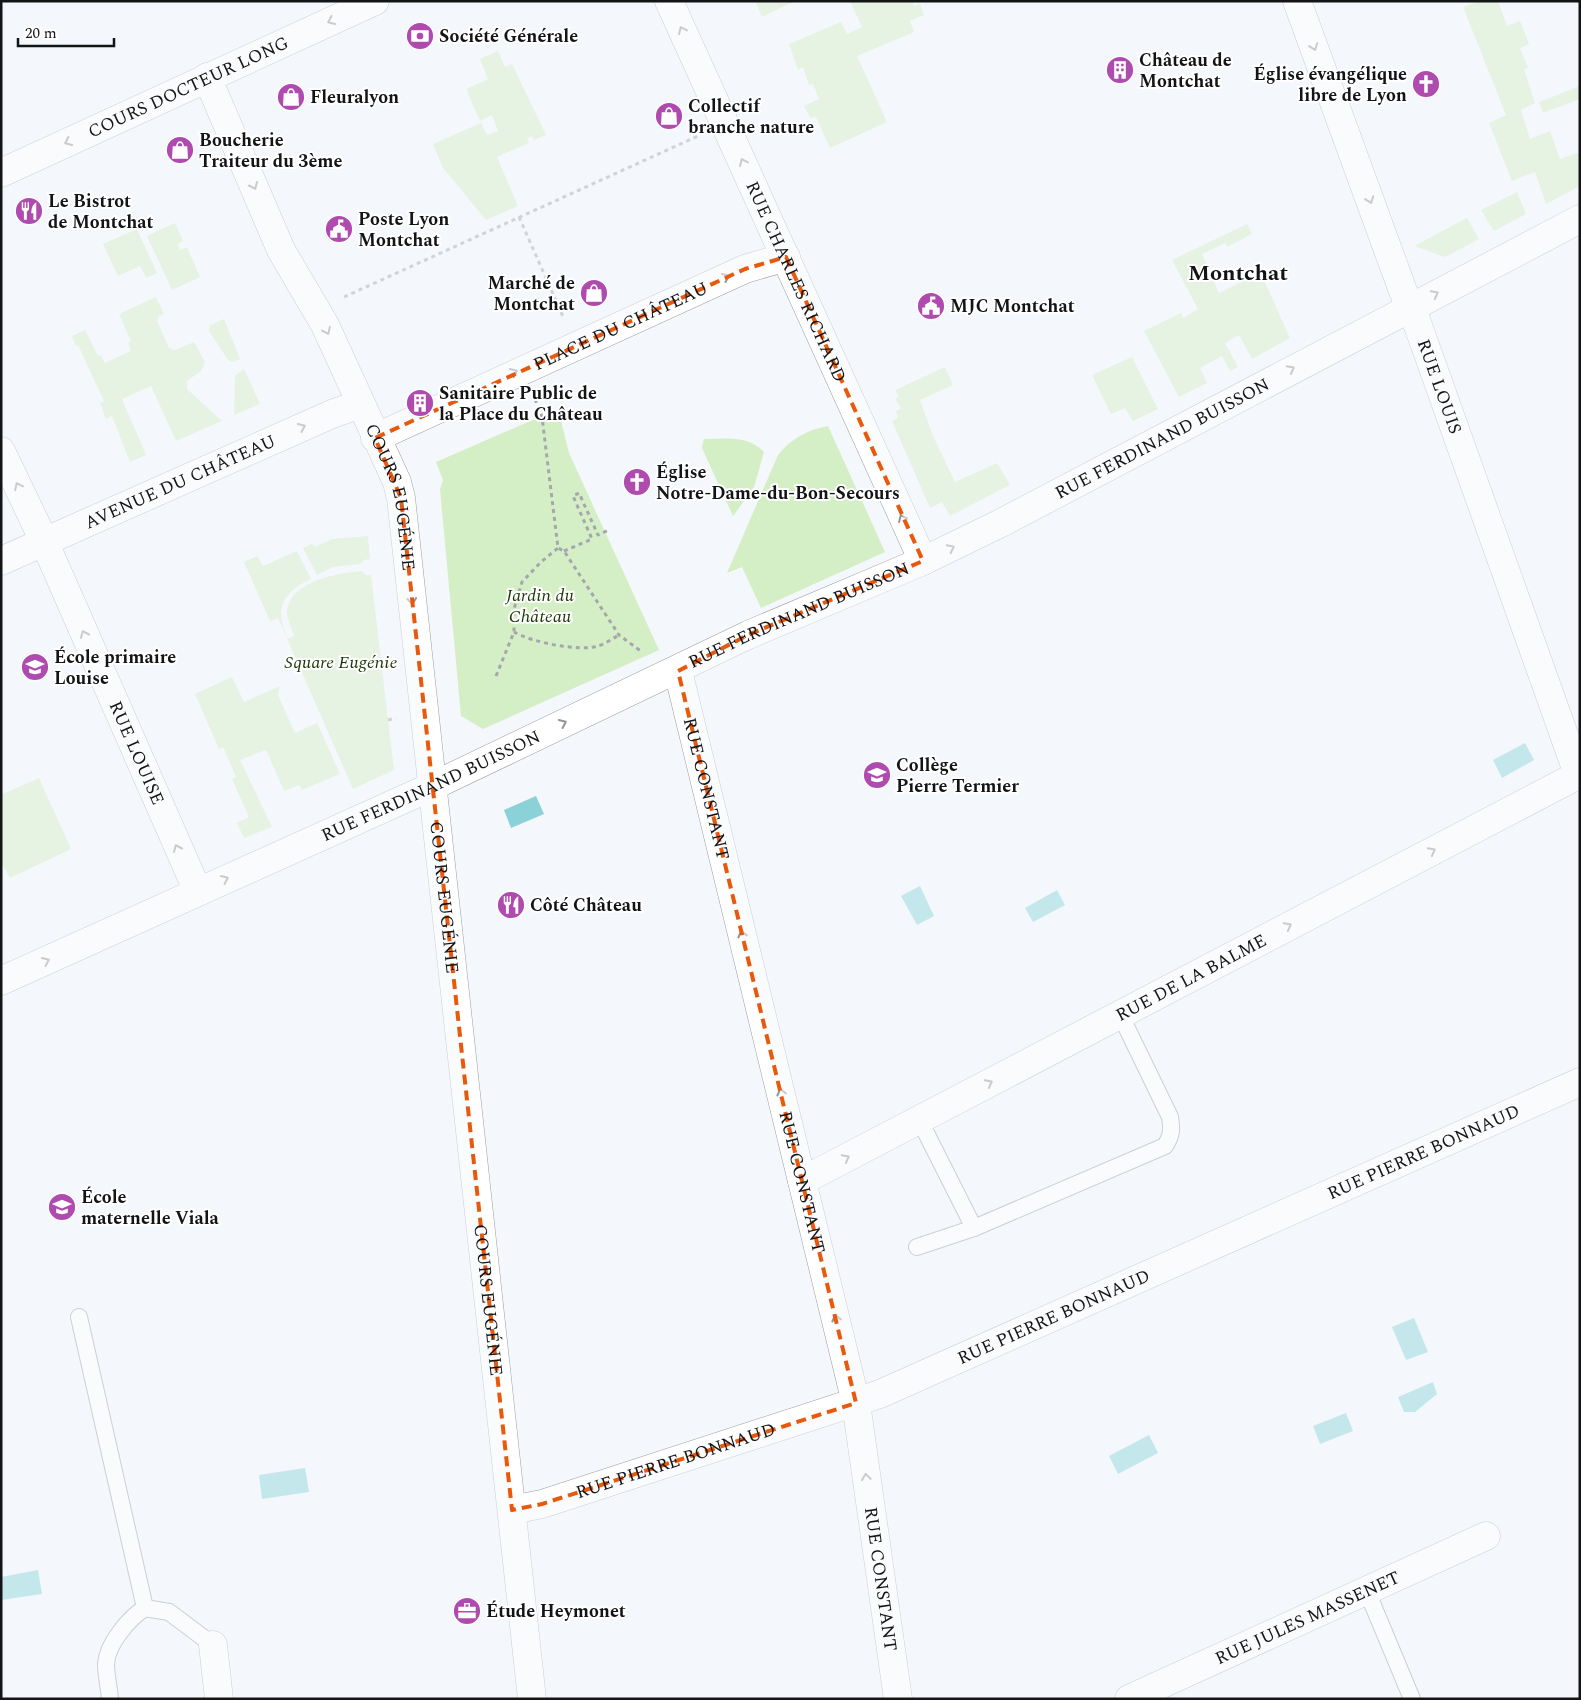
<svg xmlns="http://www.w3.org/2000/svg" width="1581" height="1700" viewBox="0 0 1581 1700" font-family="Spectral,serif">
	<style>
		.green { fill: #d4eec6 }
		.water { fill: #8ad2d8 }
		.lines { fill: none; stroke-linecap: round; stroke-linejoin: round }
		.lane-casing { stroke: #9b9ea2; stroke-width: 18 }
		.street-casing { stroke: #9b9ea2; stroke-width: 29 }
		.path { stroke: #a5a7ab; stroke-width: 3; stroke-dasharray: 4 4; stroke-linecap: butt }
		.lane { stroke: #fff; stroke-width: 16 }
		.street { stroke: #fff; stroke-width: 28 }
		.oneway { stroke: #959596 }
		.marked { fill: none; stroke: #e8590c; stroke-width: 4; stroke-dasharray: 10 6; stroke-linejoin: round }
		.labels { text-anchor: middle; stroke-width: 4; stroke-linejoin: round; paint-order: stroke }
		.poi-label { font-size: 18px; font-weight: bold; fill: #131416; stroke: #fff; text-anchor: start }
		.street-label { font-size: 18px; fill: #131416; stroke: #fff }
		.park-label { font-size: 18px; font-style: italic; fill: #1a3705; stroke: #fff }
		.district-label { font-size: 22px; font-weight: bold; fill: #131416; stroke: #fff }
	</style>
	<rect width="100%" height="100%" fill="#f4f7fb"/>
	<g class="green">
		<path d="M755,1H793V2L762,17Z"/>
		<path d="M850,1H912L914,6L920,4L924,15L910,21L914,32L857,56L887,122L830,148L816,117L810,118L804,106L819,99L813,84L809,85L803,67L798,70L789,44L841,22L847,34L862,27Z"/>
		<path d="M1480,1H1498L1507,26L1520,21L1529,44L1520,48L1528,68L1524,69L1535,103L1521,110L1530,139L1550,131L1560,159L1580,152V186L1546,204L1535,172L1512,181L1489,123L1506,115L1463,7Z"/>
		<path d="M498,51L505,67L512,64L546,135L534,140L532,136L527,138L529,143L497,157L518,206L486,220L443,168L433,144L481,123L487,135L498,131L492,115L480,121L466,89L488,79L480,59Z"/>
		<path d="M1580,86V99L1543,113L1539,102Z"/>
		<path d="M1517,192L1526,214L1494,231L1481,210Z"/>
		<path d="M1467,218L1479,239L1445,257L1417,247L1416,245Z"/>
		<path d="M175,223L183,241L178,244L180,250L187,247L200,277L172,290L147,236Z"/>
		<path d="M1247,224L1252,234L1227,247L1225,243L1202,254L1219,293L1258,274L1261,279L1263,278L1290,338L1252,359L1239,335L1225,343L1238,367L1230,371L1222,356L1200,368L1207,383L1179,397L1144,331L1181,313L1183,318L1198,309L1172,260Z"/>
		<path d="M137,229L157,273L146,278L140,266L118,276L103,244Z"/>
		<path d="M156,297L164,314L159,316L157,321L169,348L175,350L194,342L205,362L201,371L187,381V389L222,421L176,441L151,386L122,399L146,455L130,462L112,416L106,419L100,403L104,401L78,345L76,346L72,336L85,330L98,356L101,355L105,363L131,351L128,343L131,341L119,314Z"/>
		<path d="M224,319L240,359L233,362L228,360L209,331L210,325Z"/>
		<path d="M1132,357L1158,409L1133,421L1125,408L1111,414L1092,375Z"/>
		<path d="M945,367L953,385L920,400L933,436L955,482L997,463L1010,485L950,516L942,502L930,508L892,421L898,418L896,411L901,408L895,398L899,397L895,390Z"/>
		<path d="M244,369L260,404L234,415L235,376Z"/>
		<path d="M558,409L569,453L659,650L483,729L461,716L440,489L443,480L436,462Z"/>
		<path d="M828,426L885,552L761,608L742,567L727,573L778,455C792,438 807,430 828,426Z"/>
		<path d="M704,439C725,439 748,435 764,452L754,487L733,516L702,448Z"/>
		<path d="M368,536L370,559L364,560L360,564L333,567L317,575L303,548L312,544L315,547L332,539Z"/>
		<path d="M297,551L311,579C282,592 274,610 288,639L294,636C292,629 288,621 287,614C287,581 338,573 362,571L366,575H371L394,770L353,789L278,618L270,621L244,562L257,556L263,566Z"/>
		<path d="M232,677L244,702L280,686L278,695L295,733L317,723L340,774L302,790L299,785L284,791L266,750L240,760L272,827L244,838L237,823L249,817L232,779L236,777L223,747L219,749L195,694Z"/>
		<path d="M39,778L71,849L10,878L1,862V792L5,793Z"/>
	</g>
	<g class="water">
		<path d="M1525,743L1534,760L1502,778L1493,760Z"/>
		<path d="M536,796L544,814L511,828L504,810Z"/>
		<path d="M920,886L934,916L917,925L901,896Z"/>
		<path d="M1057,890L1065,905L1033,922L1025,908Z"/>
		<path d="M1414,1318L1428,1352L1406,1360L1392,1327Z"/>
		<path d="M1433,1382L1437,1394L1415,1412H1404L1398,1397Z"/>
		<path d="M1346,1413L1353,1431L1320,1444L1313,1426Z"/>
		<path d="M1149,1435L1158,1453L1118,1474L1109,1456Z"/>
		<path d="M305,1468L309,1492L262,1499L259,1475Z"/>
		<path d="M38,1570L42,1594L1,1600V1577Z"/>
	</g>
	<g class="lines">
		<defs>
			<g id="lane">
				<path d="M919,1119L974,1228"/>
				<path d="M917,1247L974,1228L1165,1146C1172,1135 1172,1129 1170,1117L1120,1014"/>
				<path d="M79,1317L145,1608"/>
				<path d="M1367,1591L1412,1699"/>
				<path d="M110,1699C109,1687 106,1675 106,1664C107,1644 129,1618 145,1608L169,1612L213,1645"/>
			</g>
			<g id="street">
				<path id="s1" d="M669,1L923,561"/>
				<path id="s2" d="M1297,1L1403,291L1416,320L1578,774"/>
				<path id="s3" d="M207,77L281,250L325,325L397,482L401,498L532,1699"/>
				<path id="s4" d="M1,173L375,1"/>
				<path id="s5" d="M375,438L745,269L786,257"/>
				<path id="s6" d="M1,451L44,541L198,892"/>
				<path id="s7" d="M1,561L332,414L360,404"/>
				<path id="s8" d="M678,671L856,1403L898,1699"/>
				<path id="s9" d="M1,981L433,786L748,635L923,561L1001,523L1580,219"/>
				<path id="s10" d="M802,1181L1580,774"/>
				<path id="s11" d="M512,1510L542,1504L880,1394L1580,1082"/>
				<path d="M213,1645L219,1699"/>
				<path id="s12" d="M1129,1699L1486,1536"/>
			</g>
		</defs>
		<use href="#lane" class="lane-casing"/>
		<use href="#street" class="street-casing"/>
		<g class="path">
			<path d="M519,217L564,319"/>
			<path d="M344,297L698,136"/>
			<path d="M535,399L542,417L558,548L564,551L619,635L642,652"/>
			<path d="M564,551L592,539L573,496L579,493L598,535L609,530"/>
			<path d="M514,632C531,642 579,652 598,646C605,644 612,639 619,635"/>
			<path d="M496,676L514,632V609L522,582L541,562L558,548"/>
			<path d="M388,720L396,718"/>
		</g>
		<use href="#lane" class="lane"/>
		<use href="#street" class="street"/>
	</g>
	<defs><path id="oneway-chevron" d="M-2-3.5L2.5 0L-2 3.5" fill="none" stroke-width="1.6" stroke-linecap="round" stroke-linejoin="round" transform="scale(1.25)"/></defs>
	<g class="oneway">
		<use href="#oneway-chevron" transform="translate(331 21) rotate(156)"/>
		<use href="#oneway-chevron" transform="translate(682 30) rotate(-115)"/>
		<use href="#oneway-chevron" transform="translate(1314 47) rotate(70)"/>
		<use href="#oneway-chevron" transform="translate(68 142) rotate(155)"/>
		<use href="#oneway-chevron" transform="translate(743 162) rotate(-115)"/>
		<use href="#oneway-chevron" transform="translate(254 186) rotate(66)"/>
		<use href="#oneway-chevron" transform="translate(1370 200) rotate(70)"/>
		<use href="#oneway-chevron" transform="translate(726 277) rotate(-24)"/>
		<use href="#oneway-chevron" transform="translate(1435 294) rotate(-27)"/>
		<use href="#oneway-chevron" transform="translate(327 331) rotate(65)"/>
		<use href="#oneway-chevron" transform="translate(1291 369) rotate(-28)"/>
		<use href="#oneway-chevron" transform="translate(514 372) rotate(-25)"/>
		<use href="#oneway-chevron" transform="translate(302 427) rotate(-24)"/>
		<use href="#oneway-chevron" transform="translate(18 486) rotate(-116)"/>
		<use href="#oneway-chevron" transform="translate(902 518) rotate(-115)"/>
		<use href="#oneway-chevron" transform="translate(951 548) rotate(-26)"/>
		<use href="#oneway-chevron" transform="translate(412 601) rotate(84)"/>
		<use href="#oneway-chevron" transform="translate(84 634) rotate(-114)"/>
		<use href="#oneway-chevron" transform="translate(563 723) rotate(-25)"/>
		<use href="#oneway-chevron" transform="translate(177 848) rotate(-114)"/>
		<use href="#oneway-chevron" transform="translate(1432 851) rotate(-28)"/>
		<use href="#oneway-chevron" transform="translate(225 879) rotate(-25)"/>
		<use href="#oneway-chevron" transform="translate(1288 926) rotate(-28)"/>
		<use href="#oneway-chevron" transform="translate(742 934) rotate(-104)"/>
		<use href="#oneway-chevron" transform="translate(46 961) rotate(-24)"/>
		<use href="#oneway-chevron" transform="translate(989 1083) rotate(-28)"/>
		<use href="#oneway-chevron" transform="translate(781 1092) rotate(-104)"/>
		<use href="#oneway-chevron" transform="translate(846 1158) rotate(-28)"/>
		<use href="#oneway-chevron" transform="translate(836 1318) rotate(-104)"/>
		<use href="#oneway-chevron" transform="translate(866 1477) rotate(-98)"/>
	</g>
	<path d="M0 0H1581V1700H0ZM786,257L923,561L748,635L678,671L856,1403L542,1504L512,1510L401,498L375,438L745,269Z" fill="#f4f7fb" fill-opacity=".55" fill-rule="evenodd"/>
	<path class="marked" d="M786,257L923,561L748,635L678,671L856,1403L542,1504L512,1510L401,498L375,438L745,269Z"/>
	<defs>
		<symbol id="bank-disc" viewBox="-11 -11 22 22"><circle r="9.5" fill="#af4aaf" stroke="#fff"/><path d="M-6-4H6V4H-6ZM0-2.3a2.3 2.3 0 1 0 0 4.6a2.3 2.3 0 1 0 0-4.6Z" fill="#fff"/></symbol>
		<symbol id="building-disc" viewBox="-11 -11 22 22"><circle r="9.5" fill="#af4aaf" stroke="#fff"/><path d="M-4-6H4V6H1V3H-1V6H-4ZM-2.5-4.3h1.7v1.8h-1.7ZM.8-4.3h1.7v1.8H.8ZM-2.5-1h1.7V.8h-1.7ZM.8-1h1.7V.8H.8Z" fill="#fff"/></symbol>
		<symbol id="church-disc" viewBox="-11 -11 22 22"><circle r="9.5" fill="#af4aaf" stroke="#fff"/><path d="M-1.2-6h2.4v3.5h3.3v2.4h-3.3V6h-2.4V-.1h-3.3v-2.4h3.3Z" fill="#fff"/></symbol>
		<symbol id="shop-disc" viewBox="-11 -11 22 22"><circle r="9.5" fill="#af4aaf" stroke="#fff"/><path d="M-5-2.5h2.3a2.7 3.5 0 0 1 5.4 0H5L5.5 6h-11ZM-1.5-2.5h3a1.5 2.3 0 0 0-3 0Z" fill="#fff"/></symbol>
		<symbol id="restaurant-disc" viewBox="-11 -11 22 22"><circle r="9.5" fill="#af4aaf" stroke="#fff"/><path d="M-5-6h1v4h1v-4h1v4h1v-4h1v5L-1.5 .5V6h-2V.5L-5-1ZM5-6V6H3V1.5H1.5Q1.5-4 5-6Z" fill="#fff"/></symbol>
		<symbol id="civic-disc" viewBox="-11 -11 22 22"><circle r="9.5" fill="#af4aaf" stroke="#fff"/><path d="M-.6-6.5H3V-4.5H.6V-3L4-1V1h2V6H-6V1h2V-1L-.6-3ZM-1.2 2.5V6h2.4V2.5Z" fill="#fff"/></symbol>
		<symbol id="school-disc" viewBox="-11 -11 22 22"><circle r="9.5" fill="#af4aaf" stroke="#fff"/><path d="M0-5L7-2L0 1L-7-2ZM-4 1L0 2.5L4 1V4Q0 6-4 4Z" fill="#fff"/></symbol>
		<symbol id="office-disc" viewBox="-11 -11 22 22"><circle r="9.5" fill="#af4aaf" stroke="#fff"/><path d="M-6-3h4V-5.5h4V-3h4V5H-6ZM-1-4.5V-3h2v-1.5ZM-6 0V1H6V0Z" fill="#fff"/></symbol>
	</defs>
	<g fill-rule="evenodd">
		<use href="#bank-disc" x="404" y="20" width="32" height="32"/>
		<use href="#building-disc" x="1104" y="54" width="32" height="32"/>
		<use href="#church-disc" x="1410" y="68" width="32" height="32"/>
		<use href="#shop-disc" x="275" y="81" width="32" height="32"/>
		<use href="#shop-disc" x="653" y="100" width="32" height="32"/>
		<use href="#shop-disc" x="164" y="134" width="32" height="32"/>
		<use href="#restaurant-disc" x="13" y="195" width="32" height="32"/>
		<use href="#civic-disc" x="323" y="213" width="32" height="32"/>
		<use href="#shop-disc" x="578" y="277" width="32" height="32"/>
		<use href="#civic-disc" x="915" y="290" width="32" height="32"/>
		<use href="#building-disc" x="404" y="387" width="32" height="32"/>
		<use href="#church-disc" x="621" y="466" width="32" height="32"/>
		<use href="#school-disc" x="19" y="651" width="32" height="32"/>
		<use href="#school-disc" x="861" y="759" width="32" height="32"/>
		<use href="#restaurant-disc" x="495" y="889" width="32" height="32"/>
		<use href="#school-disc" x="46" y="1191" width="32" height="32"/>
		<use href="#office-disc" x="451" y="1595" width="32" height="32"/>
	</g>
	<g class="labels">
		<g class="poi-label">
			<text x="439" y="42">Société Générale</text>
			<text x="1139" y="66">Château de<tspan x="1139" dy="21">Montchat</tspan></text>
			<text x="1407" y="80" text-anchor="end">Église évangélique<tspan x="1407" dy="21">libre de Lyon</tspan></text>
			<text x="310" y="103">Fleuralyon</text>
			<text x="688" y="112">Collectif<tspan x="688" dy="21">branche nature</tspan></text>
			<text x="199" y="146">Boucherie<tspan x="199" dy="21">Traiteur du 3ème</tspan></text>
			<text x="48" y="207">Le Bistrot<tspan x="48" dy="21">de Montchat</tspan></text>
			<text x="358" y="225">Poste Lyon<tspan x="358" dy="21">Montchat</tspan></text>
			<text x="575" y="289" text-anchor="end">Marché de<tspan x="575" dy="21">Montchat</tspan></text>
			<text x="950" y="312">MJC Montchat</text>
			<text x="439" y="399">Sanitaire Public de<tspan x="439" dy="21">la Place du Château</tspan></text>
			<text x="656" y="478">Église<tspan x="656" dy="21">Notre-Dame-du-Bon-Secours</tspan></text>
			<text x="54" y="663">École primaire<tspan x="54" dy="21">Louise</tspan></text>
			<text x="896" y="771">Collège<tspan x="896" dy="21">Pierre Termier</tspan></text>
			<text x="530" y="911">Côté Château</text>
			<text x="81" y="1203">École<tspan x="81" dy="21">maternelle Viala</tspan></text>
			<text x="486" y="1617">Étude Heymonet</text>
		</g>
		<g class="street-label">
			<text dy="6" stroke="none"><textPath href="#s4" startOffset="206">COURS DOCTEUR LONG</textPath></text>
			<text dy="6" stroke="none"><textPath href="#s1" startOffset="308">RUE CHARLES RICHARD</textPath></text>
			<text dy="6" stroke="none"><textPath href="#s5" startOffset="270">PLACE DU CHÂTEAU</textPath></text>
			<text dy="6" stroke="none"><textPath href="#s2" startOffset="411">RUE LOUIS</textPath></text>
			<text dy="6" stroke="none"><textPath href="#s9" startOffset="1282">RUE FERDINAND BUISSON</textPath></text>
			<text dy="6" stroke="none"><textPath href="#s7" startOffset="196">AVENUE DU CHÂTEAU</textPath></text>
			<text dy="6" stroke="none"><textPath href="#s3" startOffset="461">COURS EUGÉNIE</textPath></text>
			<text dy="6" stroke="none"><textPath href="#s9" startOffset="878">RUE FERDINAND BUISSON</textPath></text>
			<text dy="6" stroke="none"><textPath href="#s6" startOffset="331">RUE LOUISE</textPath></text>
			<text dy="6" stroke="none"><textPath href="#s9" startOffset="472">RUE FERDINAND BUISSON</textPath></text>
			<text dy="6" stroke="none"><textPath href="#s8" startOffset="121">RUE CONSTANT</textPath></text>
			<text dy="6" stroke="none"><textPath href="#s3" startOffset="866">COURS EUGÉNIE</textPath></text>
			<text dy="6" stroke="none"><textPath href="#s10" startOffset="439">RUE DE LA BALME</textPath></text>
			<text dy="6" stroke="none"><textPath href="#s11" startOffset="981">RUE PIERRE BONNAUD</textPath></text>
			<text dy="6" stroke="none"><textPath href="#s8" startOffset="526">RUE CONSTANT</textPath></text>
			<text dy="6" stroke="none"><textPath href="#s3" startOffset="1271">COURS EUGÉNIE</textPath></text>
			<text dy="6" stroke="none"><textPath href="#s11" startOffset="576">RUE PIERRE BONNAUD</textPath></text>
			<text dy="6" stroke="none"><textPath href="#s11" startOffset="171">RUE PIERRE BONNAUD</textPath></text>
			<text dy="6" stroke="none"><textPath href="#s8" startOffset="931">RUE CONSTANT</textPath></text>
			<text dy="6" stroke="none"><textPath href="#s12" startOffset="196">RUE JULES MASSENET</textPath></text>
		</g>
		<g class="park-label">
			<text x="540" y="601">Jardin du<tspan x="540" dy="21">Château</tspan></text>
			<text x="341" y="668">Square Eugénie</text>
		</g>
		<g class="district-label">
			<text x="1238" y="280">Montchat</text>
		</g>
	</g>
	<rect width="1581" height="1700" fill="none" stroke="#131416" stroke-width="5"/>
	<path d="M18 38v8h96v-8" fill="none" stroke="#131416" stroke-width="2.5"/>
	<text x="25" y="38" font-size="15" fill="#131416" stroke="#ffffff" stroke-width="4" paint-order="stroke">20 m</text>
</svg>
